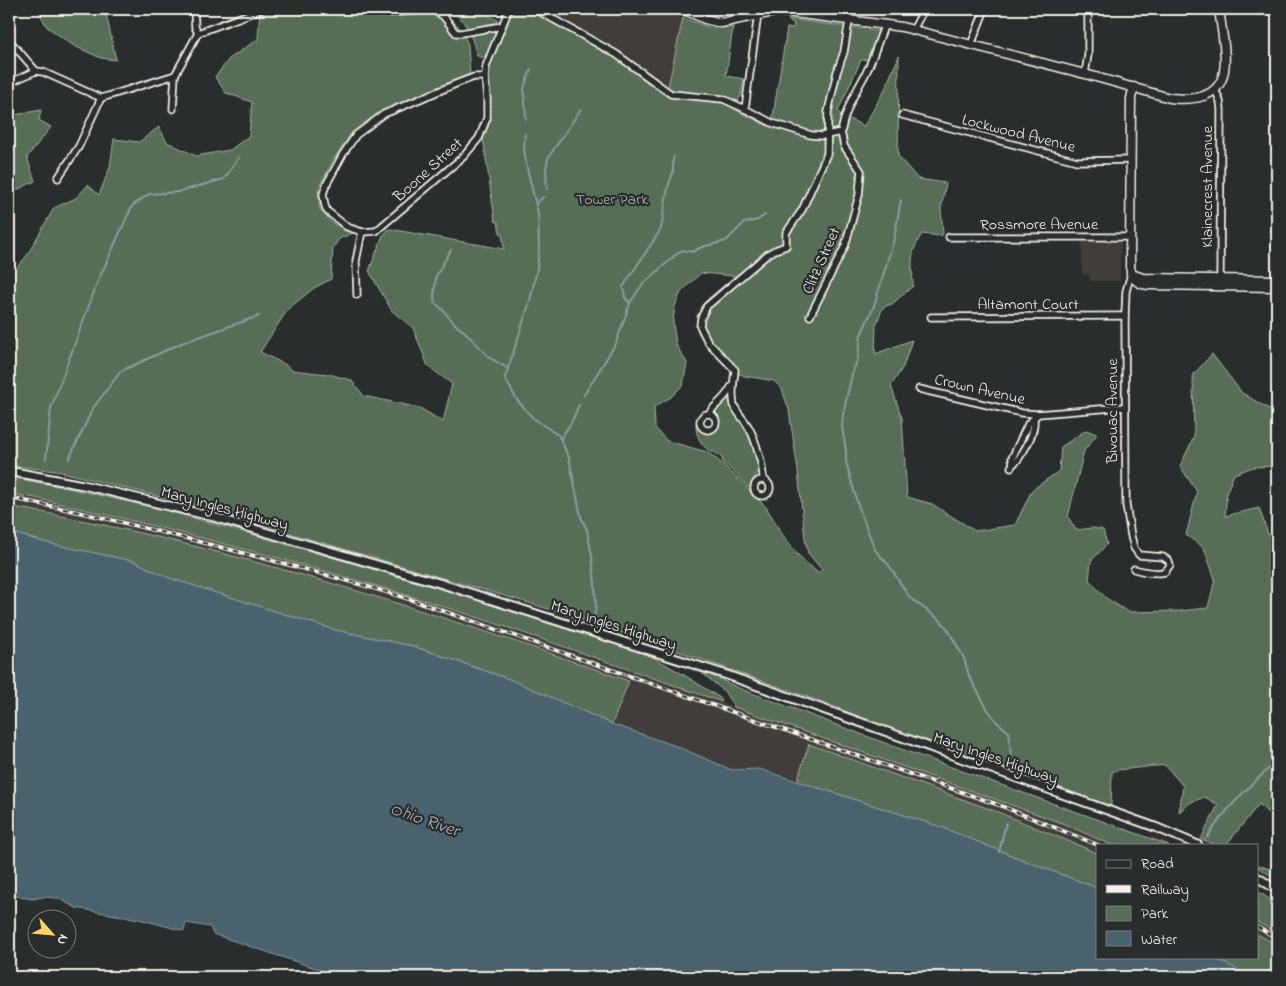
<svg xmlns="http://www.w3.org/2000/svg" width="1286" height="986" viewBox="0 0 1286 986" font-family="'Indie Flower',sans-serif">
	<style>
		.built { fill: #3f3e3a }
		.green { fill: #586d58; stroke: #a6afa0; fill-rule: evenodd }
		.water { fill: #4a626e; stroke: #8e9b9f }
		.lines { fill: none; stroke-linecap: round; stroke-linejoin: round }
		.stream { stroke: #8e9b9f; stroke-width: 2 }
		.minor-casing { stroke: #f4f1e8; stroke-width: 9 }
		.tertiary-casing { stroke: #f4f1e8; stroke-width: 11 }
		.secondary-casing { stroke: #f4f1e8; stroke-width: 11 }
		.minor { stroke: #2a2d2e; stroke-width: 5.5 }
		.tertiary { stroke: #2a2d2e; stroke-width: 7 }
		.secondary { stroke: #2a2d2e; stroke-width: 8 }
		.rail-casing { stroke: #f4f1e8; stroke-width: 4 }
		.rail { stroke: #2a2d2e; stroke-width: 2; stroke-dasharray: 5.5; stroke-linecap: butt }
		.labels { text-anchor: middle; stroke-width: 4.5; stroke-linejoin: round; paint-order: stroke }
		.street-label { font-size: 16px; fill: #f4f1e8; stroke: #2a2d2e }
		.park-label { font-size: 16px; fill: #aeb6a7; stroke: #2a2d2e }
		.water-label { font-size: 18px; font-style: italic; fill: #b0b8b7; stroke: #2a2d2e }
	</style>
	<rect width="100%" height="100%" fill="#2a2d2e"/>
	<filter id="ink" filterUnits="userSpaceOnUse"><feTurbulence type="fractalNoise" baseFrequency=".02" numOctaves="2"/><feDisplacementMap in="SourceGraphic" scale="10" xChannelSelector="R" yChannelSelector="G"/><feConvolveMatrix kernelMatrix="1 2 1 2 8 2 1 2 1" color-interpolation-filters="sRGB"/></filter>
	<g filter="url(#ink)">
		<g class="built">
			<path d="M544,9H668L683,18L668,87L614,48Z"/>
			<path d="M698,9H750L726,15H713Z"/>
			<path d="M1082,242H1121L1120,281H1090V275L1082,274Z"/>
			<path d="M9,494L35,498L226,543L427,601L805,731L1062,823L1111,845H1097V853L998,812L809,744L797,781L759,769L727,797L676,746L612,724L629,681L466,624L356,590L89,521L9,506Z"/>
			<path d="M1257,922L1277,933V945L1257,934Z"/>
		</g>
		<g class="green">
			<path d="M32,9H105L116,60L101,58L74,46L46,26L39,11Z"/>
			<path d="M260,9H361L378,16L392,17L426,13L440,14L451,19L460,28L468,44L470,75L376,115L352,132L332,162L318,189L320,209L332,223L353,233L339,239L333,248L331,279L314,288L288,309L260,352L286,365L292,370L328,374L351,380L364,396L420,408L443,422L452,384L428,366L413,328L392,311L369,271L383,235L389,229L504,249L502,234L500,233L498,222L495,221L483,138C495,116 487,97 489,74C492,52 505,29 514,9H527L617,59L665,95L668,87L683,18L711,28L733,27L726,76L744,79L741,95L734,109L768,126L773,116L787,28H793L794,23L790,22L788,19L879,31L869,59L861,60L838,111L841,115L864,126L884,91L899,56L898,156L918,179L946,183L941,209L943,234L941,236L922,234C909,254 912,263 913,286L892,304L883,307L876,325L875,354L912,340L903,367L891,386L902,418L907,497L932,504L975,531L1015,525L1032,490L1059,471L1061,447L1086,430L1097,434L1084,451L1068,517L1076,530L1093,528L1103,530L1107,544L1091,561L1089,580L1106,598L1128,612L1180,611L1208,608L1215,579L1204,548L1186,535L1197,492L1180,466L1194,437L1193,375L1212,354L1242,393L1274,412H1277V466L1253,467L1234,474L1227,491L1225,516L1259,508L1268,534L1277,539V819L1271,816L1259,804L1226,845H1215L1201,839L1218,805L1205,797L1191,802L1179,812L1183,786L1165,765L1117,770L1112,772L1111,806L916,739L825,703L683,653L539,606L200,507L62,472L9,465V276L26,257L54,208L76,198L88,185L99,195L110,167L114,139L139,142L159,127L167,142L196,156L230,150L249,136L252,102L226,93L215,77L229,59L258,39ZM701,273L735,276L708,299L701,306L697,323L698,332L708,348L729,370L745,376L774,381L782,389L789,410L798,471L805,539L808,553L822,570L818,573L797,554L782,534L766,507L725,466L707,452L667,441L655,428L654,407L671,397L683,385L687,363L676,345L673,322L675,306L681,292Z"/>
			<path d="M442,9H479L487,15L500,21C497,29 491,52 485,56C481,59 480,57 477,56C471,35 466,14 442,9Z"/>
			<path d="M41,110L39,120L51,127L27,157L35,181L9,194V116Z"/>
			<path d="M730,396L747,430L759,470L749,488L729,467L722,461L723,459L713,451L712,453C701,445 696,437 696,424L705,433C714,434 720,429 719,420L715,412V409Z"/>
			<path d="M9,477L59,486L160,509L251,534L462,595L651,656L686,676L720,698L722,702C623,668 525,632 426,601C297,561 166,528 35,498L9,494Z"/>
			<path d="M9,506C220,544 427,609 629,681L612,724L509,679L413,646L335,630L169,578L133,561L51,544L9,532Z"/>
			<path d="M697,669L741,689L909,752L1169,845H1111L1062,823L734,707L724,691Z"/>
			<path d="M809,744L998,812L1097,853V888L1028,862L941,827L797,781Z"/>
			<path d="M1257,865L1277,871V879L1257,867Z"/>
			<path d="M1257,891L1277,904V933L1257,922Z"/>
			<path d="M1257,934L1277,945V977H1253L1212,957H1257Z"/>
		</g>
		<path class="water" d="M9,532L51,544L133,561L169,578L335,630L412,646L509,679L612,724L676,746L732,770L759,769L941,827L1028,862L1097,888V957H1212L1253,977H342L213,934L210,927L186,923L184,931L139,919L76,908L58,898L43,897L32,899L9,895Z"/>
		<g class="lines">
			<g class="stream">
				<path d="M526,119L524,88L531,69"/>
				<path d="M525,134L524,148L526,164L538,213L539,249L537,269L530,301L505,378L517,400L533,418L559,436L569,458L581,517L587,530L592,556L595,584L596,608L594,616"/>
				<path d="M547,189L546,169L548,158L581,109"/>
				<path d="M901,200L894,239L874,306L861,335L858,358L852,374L843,415L842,427L846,451V462L858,505L875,550L888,564L910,598L940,620L947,628L964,658L969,676L988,710L997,722L1009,732L1012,767"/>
				<path d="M536,204L543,197"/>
				<path d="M451,250L436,276L434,297L435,303C446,310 452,325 464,331L490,358L507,368"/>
				<path d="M623,287L661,229L668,187L673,173V160L674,157"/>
				<path d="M624,290L625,298L630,303"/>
				<path d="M584,395L616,343L630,303L642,285L679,252L683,250L692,252L702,247L726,241L744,223L758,220L765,215"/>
				<path d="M561,438L571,423L579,405"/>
				<path d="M46,459L51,408L98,281L132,206L149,194L178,192L224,179L239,157"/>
				<path d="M69,459L93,408L121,371L184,342L259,316"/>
				<path d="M1207,838C1225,808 1252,784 1277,761"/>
				<path d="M999,852L1006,823"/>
			</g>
			<defs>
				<g id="minor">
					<path d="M194,9L195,27L198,33"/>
					<path d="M369,9L382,13L430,10C447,14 446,22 456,33H461L502,26"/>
					<path d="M535,9L616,54L671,94L723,99L745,109L772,123L811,135L822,136L841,132C846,108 854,95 865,75C873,59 878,41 885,24"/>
					<path d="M913,30L924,9"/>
					<path d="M9,40L36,71"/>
					<path d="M971,45L985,9"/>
					<path d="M1085,74L1088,55V9"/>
					<path d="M485,77H474L458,83L384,114L356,135L343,154L326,185L323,194L325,206L327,211L347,227L362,232L376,231L464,156L479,138L487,118V99L485,77L486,66L509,9"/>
					<path d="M9,83L36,71L43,72L101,98L108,96L175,75L198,33L262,9"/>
					<path d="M1215,89L1220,101L1221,109L1220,281"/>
					<path d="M173,109L175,75"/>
					<path d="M745,109L758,14"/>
					<path d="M902,115L1077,161L1131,160"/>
					<path d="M58,178L79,146L101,98"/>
					<path d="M949,237H1130"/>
					<path d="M1131,274L1126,291L1125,316L1126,505L1131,536L1134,548L1139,555L1163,557L1169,561L1170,565L1165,572C1154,574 1145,572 1134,569"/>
					<path d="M357,295L356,261L362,232"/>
					<path d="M810,316L845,246L859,195L861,171L844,146L841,132"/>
					<path d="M931,317L1125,316"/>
					<path d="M919,389L1022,413L1038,414L1124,407"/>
					<circle cx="708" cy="422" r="8"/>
					<path d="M711,414L710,412C717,403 726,398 731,387"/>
					<path d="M1013,464L1012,458L1028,424L1038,414"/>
					<path d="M1011,467C1013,463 1017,462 1019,458C1026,448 1035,432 1034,419"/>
					<circle cx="762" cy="488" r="8"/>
					<path d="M763,480C764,468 755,438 749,428C745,420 737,413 734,405C731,392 734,382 735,370L708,342L700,326L701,318L707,306L768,254L775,250L786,246V233L802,210L827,154L828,112L837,72L844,52L851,9"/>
				</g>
				<g id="tertiary">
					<path d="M9,471L83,485L210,516L439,583L727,675L1155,827L1198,845"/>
					<path d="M1257,877L1277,890"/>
				</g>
				<g id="secondary">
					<path d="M682,9L705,19L721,23L778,11L902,27L1085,74L1170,98C1241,106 1225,56 1219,9"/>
					<path d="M1134,87L1131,98L1130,267C1132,278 1136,284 1148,285L1277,287"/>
					<path d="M1131,274L1143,278L1277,280"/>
				</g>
			</defs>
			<use href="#minor" class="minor-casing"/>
			<use href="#tertiary" class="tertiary-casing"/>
			<use href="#secondary" class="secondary-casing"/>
			<use href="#minor" class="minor"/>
			<use href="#tertiary" class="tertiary"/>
			<use href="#secondary" class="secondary"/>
			<defs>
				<g id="rail">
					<path d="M9,498C77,510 144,528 212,545C279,562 346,579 412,600L999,805L1098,845"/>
					<path d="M1257,927L1277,938"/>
				</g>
			</defs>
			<use href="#rail" class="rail-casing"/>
			<use href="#rail" class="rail"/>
		</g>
	</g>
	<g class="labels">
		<g class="street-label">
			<text transform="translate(1019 132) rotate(14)" y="6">Lockwood Avenue</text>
			<text transform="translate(427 169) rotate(-42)" y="6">Boone Street</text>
			<text transform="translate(1206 187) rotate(-90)" y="6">Klainecrest Avenue</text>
			<text x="1039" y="229">Rossmore Avenue</text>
			<text transform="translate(820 260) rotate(-66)" y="6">Clitz Street</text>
			<text x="1028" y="309">Altamont Court</text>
			<text transform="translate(980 388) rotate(13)" y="6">Crown Avenue</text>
			<text transform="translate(1111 411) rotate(-90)" y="6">Bivouac Avenue</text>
			<text transform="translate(225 507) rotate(15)" y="6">Mary Ingles Highway</text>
			<text transform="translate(614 624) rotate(18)" y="6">Mary Ingles Highway</text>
			<text transform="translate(996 757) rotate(19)" y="6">Mary Ingles Highway</text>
		</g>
		<g class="park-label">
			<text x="612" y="204">Tower Park</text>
		</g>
		<g class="water-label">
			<text transform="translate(425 819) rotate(19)" y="6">Ohio River</text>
		</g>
	</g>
	<rect width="1286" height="986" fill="none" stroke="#2a2d2e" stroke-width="30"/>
	<rect x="15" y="15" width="1256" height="956" fill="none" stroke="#f4f1e8" stroke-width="2" filter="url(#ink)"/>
	<rect x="1096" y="844" width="162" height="115" fill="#2a2d2e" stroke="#7b7b78"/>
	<rect x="1106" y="860" width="25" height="8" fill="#2a2d2e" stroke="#7b7b78"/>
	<text x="1141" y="868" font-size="15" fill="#f4f1e8">Road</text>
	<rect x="1106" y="885" width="25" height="8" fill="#f4f1e8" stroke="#7b7b78"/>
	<text x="1141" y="894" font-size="15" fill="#f4f1e8">Railway</text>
	<rect x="1106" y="906" width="25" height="15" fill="#586d58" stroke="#7b7b78"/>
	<text x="1141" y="918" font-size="15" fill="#f4f1e8">Park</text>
	<rect x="1106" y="931" width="25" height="15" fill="#4a626e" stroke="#7b7b78"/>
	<text x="1141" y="944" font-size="15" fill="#f4f1e8">Water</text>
	<g transform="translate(52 934) rotate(117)"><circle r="24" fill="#2a2d2e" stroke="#7b7b78"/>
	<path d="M0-4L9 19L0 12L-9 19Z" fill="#ffd166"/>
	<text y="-8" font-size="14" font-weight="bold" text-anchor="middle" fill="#f4f1e8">N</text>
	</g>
</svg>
